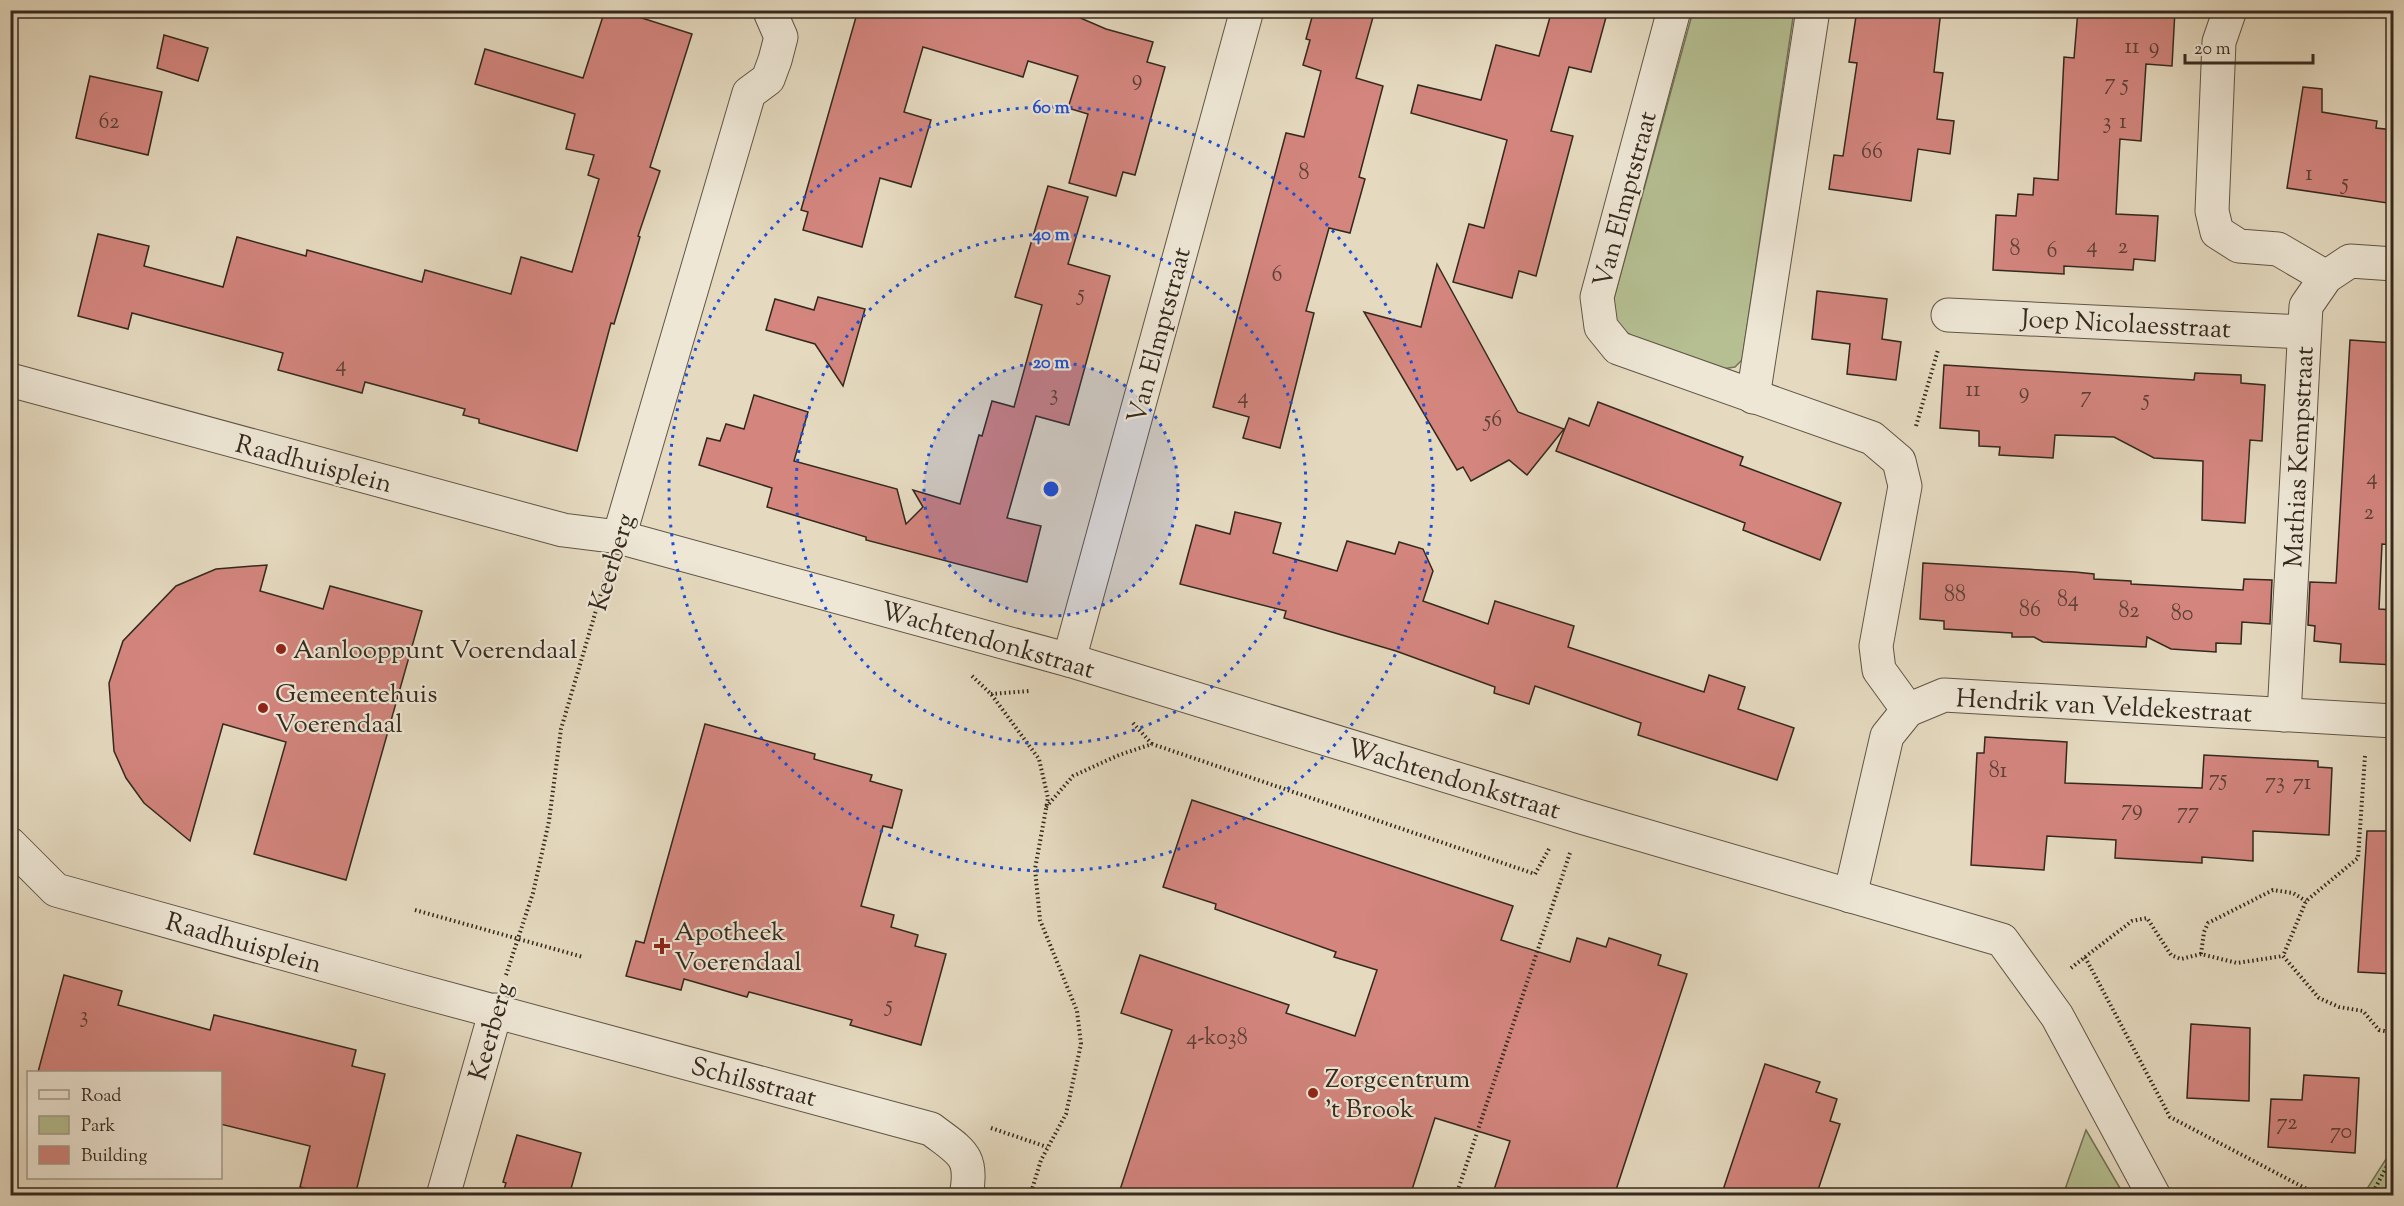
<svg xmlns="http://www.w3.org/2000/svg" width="2404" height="1206" viewBox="0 0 2404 1206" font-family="'Sorts Mill Goudy',serif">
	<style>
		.green { fill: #b5bf92; stroke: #747458; stroke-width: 1.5 }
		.building { fill: #d3857e; stroke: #34291e; stroke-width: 1.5 }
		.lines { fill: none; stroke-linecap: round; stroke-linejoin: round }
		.minor-casing { stroke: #605546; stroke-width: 35 }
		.path { stroke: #34291e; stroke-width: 4; stroke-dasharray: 1.5 3; stroke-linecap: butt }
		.minor { stroke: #eee7d6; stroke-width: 33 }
		.ring { fill: none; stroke: #1d4ed8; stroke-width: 3; stroke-dasharray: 3 6 }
		.poi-dot { fill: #8f2418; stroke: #eee7d6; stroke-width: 2 }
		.labels { text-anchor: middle; stroke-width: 4.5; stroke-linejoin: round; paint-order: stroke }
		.number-label { font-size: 22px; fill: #5c4036 }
		.street-label { font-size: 26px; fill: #34291e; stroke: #eee7d6 }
		.poi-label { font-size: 26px; fill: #34291e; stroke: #eee7d6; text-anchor: start }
		.centre { fill: #1d4ed8; stroke: #eee7d6; stroke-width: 3 }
		.ring-label { font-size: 18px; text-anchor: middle; font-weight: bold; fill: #1d4ed8; stroke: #eee7d6; stroke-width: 4.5; stroke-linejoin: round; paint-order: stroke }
	</style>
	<rect width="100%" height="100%" fill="#e5dac0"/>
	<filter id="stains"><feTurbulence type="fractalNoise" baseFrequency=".00333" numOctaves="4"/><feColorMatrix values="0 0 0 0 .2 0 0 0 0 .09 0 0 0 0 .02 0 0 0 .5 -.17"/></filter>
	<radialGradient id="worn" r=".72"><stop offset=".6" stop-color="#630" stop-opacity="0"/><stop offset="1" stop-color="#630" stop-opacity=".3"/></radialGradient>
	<g class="green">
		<path d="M1693,11H1794L1742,360L1735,367L1722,369L1632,336L1618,326L1611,309Z"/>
		<path d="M2086,1130L2124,1195H2063Z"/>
		<path d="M2393,1148V1195H2363Z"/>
	</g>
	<g class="building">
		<path d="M605,10H617L692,34L650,167L660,171L638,236L640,237L614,324L611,323L577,451L479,423V419L463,415L465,409L365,382L362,393L278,370L283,353L132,313L128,329L78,316L98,234L149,246L144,266L223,287L237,237L306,256L307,250L422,282L425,270L511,294L521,257L572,272L599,179L588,175L594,155L566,149L575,114L475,84L485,49L583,78Z"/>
		<path d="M858,10H1062L1106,29L1153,42L1147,62L1165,67L1135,175L1123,172L1116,196L1069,183L1088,114L1068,108L1078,76L1028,61L1023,77L923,47L904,112L931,120L911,187L880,178L862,247L803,230L808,212L801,210Z"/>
		<path d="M1314,10H1375L1356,78L1383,86L1359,177L1365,179L1350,233L1329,228L1306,311L1314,313L1280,448L1243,438L1249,417L1213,407L1286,133L1304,137L1321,71L1303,65L1310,40L1306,39Z"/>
		<path d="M1552,10H1608L1591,72L1569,67L1551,131L1573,136L1536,276L1519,271L1512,298L1453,282L1469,224L1484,228L1507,140L1411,113L1418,85L1481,100L1496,45L1539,56Z"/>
		<path d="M1857,10H1941L1934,72L1943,73L1937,119L1954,121L1950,154L1918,149L1911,201L1829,189L1834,155L1843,156L1857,63L1849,62Z"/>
		<path d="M2078,10H2175L2172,66L2146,64L2141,141L2120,139L2116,214L2158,216L2155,261L2134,259L2133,270L2064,266V274L1993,270L1996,215L2016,216L2018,194L2033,195L2034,178L2058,180L2064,57L2074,58Z"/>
		<path d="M164,35L208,48L198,81L157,68Z"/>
		<path d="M90,76L162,92L148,155L76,138Z"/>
		<path d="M2303,87L2322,89V112L2377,121L2376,128L2394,130V204L2287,188Z"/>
		<path d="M1048,186L1088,197L1068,264L1110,276L1069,425L1036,416L1007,518L1041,526L1027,582L866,540V537L767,507L772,488L699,465L707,438L720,441L726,424L744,429L754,395L808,412L794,461L897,489L906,524L923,507L913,490L960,504L979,435L982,436L992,401L1014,407L1042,305L1015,297Z"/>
		<path d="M1437,264L1518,412L1564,429L1527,475L1509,460L1471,481L1463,467L1457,470L1364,312L1421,327Z"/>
		<path d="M1817,291L1887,299L1882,339L1901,342L1896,380L1847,374L1850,344L1812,339Z"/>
		<path d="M818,297L865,309L843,386L815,344L766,330L775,299L814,310Z"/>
		<path d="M2350,340L2394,343V545L2382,544L2379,609L2394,610V665L2340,662L2341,644L2314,641L2315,626L2308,625L2310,582L2336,583Z"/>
		<path d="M1944,365L2194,380L2195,373L2241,375V383L2265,385L2262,441L2250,440L2245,523L2202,520L2203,461L2154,458L2114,437L2055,435L2053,458L1999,455L2000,447L1979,446V431L1940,428Z"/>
		<path d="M1598,402L1743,457L1740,465L1841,503L1820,560L1743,530L1745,523L1556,451L1569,418L1589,426Z"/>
		<path d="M1235,512L1281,523L1273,553L1337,571L1347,541L1395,554L1399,542L1423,549L1433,571L1423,601L1488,624L1495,601L1574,626L1568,647L1704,692L1709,675L1745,687L1738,709L1794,728L1777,780L1638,735L1641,723L1535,686L1529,704L1494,693L1495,687L1396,651L1284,618L1286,611L1180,584L1196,525L1230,534Z"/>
		<path d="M1923,563L2075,572L2094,574V579L2131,581V584L2243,590L2244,579L2272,580L2270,624L2242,622L2241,644L2216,643V652L2171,649L2147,637L2146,647L2043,642L2034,637H2012V633L1944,629V621L1920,619Z"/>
		<path d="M267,565L260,591L323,609L330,586L422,611L346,880L254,854L286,742L223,724L190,841L144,803L126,778L114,751L109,683L123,641L176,586L216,569Z"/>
		<path d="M705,724L815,754L814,759L872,775L870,781L902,790L892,828L883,826L861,906L894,915L891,927L918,935L915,946L946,954L921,1045L850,1025L852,1020L749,992L747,997L684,979L681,990L626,976L636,941L644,943Z"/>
		<path d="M1985,737L2067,742L2065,783L2202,788L2204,755L2318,761V767L2332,768L2329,835L2253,831V861L2202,857V863L2115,858L2116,840L2047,836L2044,870L1971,865L1977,753H1984Z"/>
		<path d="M1192,800L1513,906L1501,940L1570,962L1577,938L1606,947L1609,938L1661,955L1658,965L1687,974L1614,1196H1492L1510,1141L1435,1118L1410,1196H1118L1172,1030L1121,1013L1140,955L1289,1005L1286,1013L1355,1036L1377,970L1334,957L1336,952L1215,909L1216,904L1163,887Z"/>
		<path d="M2367,831H2394V974L2358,972Z"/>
		<path d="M64,975L122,991L118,1005L210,1030L214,1015L356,1050L352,1066L385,1074L355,1196H332L300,1187L310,1146L220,1124V1072H38Z"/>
		<path d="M2191,1024L2250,1028L2249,1101L2187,1098Z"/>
		<path d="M1765,1064L1820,1082L1816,1092L1837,1099L1830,1121L1840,1124L1816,1196H1721Z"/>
		<path d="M2304,1075L2359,1078L2355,1153L2268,1147L2271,1099L2302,1100Z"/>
		<path d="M517,1135L581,1153L569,1196H502L506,1183L503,1182Z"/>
	</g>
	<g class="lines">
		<defs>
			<g id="minor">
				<path d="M1674,10L1597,297L1601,327L1618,348L1872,438L1899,461L1905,486L1876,646L1879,670L1908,710"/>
				<path d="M2230,10L2219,42L2212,211L2217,232L2239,246L2278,249L2326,277"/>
				<path d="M1948,315L2304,332"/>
				<path d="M10,380L563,530L619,537L1069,660L1581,817L2002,940L2057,1016L2154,1196"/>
				<path d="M1753,397L1813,10"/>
				<path d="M619,537L749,93L768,79L775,60L781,37L771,14L773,10"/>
				<path d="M1069,660L1247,10"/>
				<path d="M2284,715L2306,306L2326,277L2350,261L2394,264"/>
				<path d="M10,844L56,890L397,985L931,1129C961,1152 974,1155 966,1196"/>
				<path d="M1850,896L1887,736L1908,710L1944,695L2394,721"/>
				<path d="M443,1196L496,1010"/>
			</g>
		</defs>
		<use href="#minor" class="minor-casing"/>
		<g class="path">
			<path d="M1916,426L1938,350"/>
			<path d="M972,676L991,694L1039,759L1048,798L1035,869L1040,920L1077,1011L1081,1044L1066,1114L1041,1160L1030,1196"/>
			<path d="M991,694L1029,691"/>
			<path d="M1133,723L1152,744"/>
			<path d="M2365,756L2358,858L2306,901L2283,956L2319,998L2339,1007L2363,1011L2379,1030L2394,1033"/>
			<path d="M1046,807L1073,776L1119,755L1152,744L1535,874L1549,849"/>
			<path d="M415,910L583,957"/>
			<path d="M2201,954L2204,932L2208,923L2273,890L2293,893L2306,901"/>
			<path d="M2085,957L2132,921L2147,918L2171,955L2181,959L2201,954L2237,963L2283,956"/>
			<path d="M2071,968L2085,957L2170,1117L2320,1196"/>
			<path d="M506,975L533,893L549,821L561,729L607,573"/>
			<path d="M991,1128L1047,1147"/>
			<path d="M1456,1196L1570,853"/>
			<path d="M2371,1196L2394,1153"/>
		</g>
		<use href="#minor" class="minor"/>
	</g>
	<circle cx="1051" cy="489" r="127" fill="#1d4ed8" fill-opacity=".12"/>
	<g class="ring">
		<circle cx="1051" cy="489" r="127"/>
		<circle cx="1051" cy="489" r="255"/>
		<circle cx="1051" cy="489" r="382"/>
	</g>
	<g class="poi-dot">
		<circle cx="281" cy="649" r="6"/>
		<circle cx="263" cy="708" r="6"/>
		<path d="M659 937h6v6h6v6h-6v6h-6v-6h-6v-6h6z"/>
		<circle cx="1313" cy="1093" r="6"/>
	</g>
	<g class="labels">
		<g class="number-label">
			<text x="2132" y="53">11</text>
			<text x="2154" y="53">9</text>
			<text x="1137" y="85">9</text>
			<text x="2110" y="89">7</text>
			<text x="2125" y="90">5</text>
			<text x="109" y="128">62</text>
			<text x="2107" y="128">3</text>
			<text x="2123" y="128">1</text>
			<text x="1872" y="158">66</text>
			<text x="1304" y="179">8</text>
			<text x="2309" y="180">1</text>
			<text x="2345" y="189">5</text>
			<text x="2092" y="252">4</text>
			<text x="2123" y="253">2</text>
			<text x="2015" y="255">8</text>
			<text x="2052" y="257">6</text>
			<text x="1277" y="281">6</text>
			<text x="1081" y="300">5</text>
			<text x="341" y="371">4</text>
			<text x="1973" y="396">11</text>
			<text x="2024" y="398">9</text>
			<text x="1054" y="400">3</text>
			<text x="2086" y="402">7</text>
			<text x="1243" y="403">4</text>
			<text x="2146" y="405">5</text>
			<text x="1493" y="426">56</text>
			<text x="2372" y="484">4</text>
			<text x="2369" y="519">2</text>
			<text x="1955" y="601">88</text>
			<text x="2068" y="606">84</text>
			<text x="2030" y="616">86</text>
			<text x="2129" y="617">82</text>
			<text x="2182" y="620">80</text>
			<text x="1998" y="777">81</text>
			<text x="2218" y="785">75</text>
			<text x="2275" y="788">73</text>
			<text x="2302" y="789">71</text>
			<text x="2132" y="815">79</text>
			<text x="2188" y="818">77</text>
			<text x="889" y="1011">5</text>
			<text x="84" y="1022">3</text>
			<text x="1217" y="1044">4-k038</text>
			<text x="2287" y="1129">72</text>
			<text x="2341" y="1138">70</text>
		</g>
		<g class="street-label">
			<text transform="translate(1624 199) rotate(-75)" y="9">Van Elmptstraat</text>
			<text transform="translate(2126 323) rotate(3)" y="9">Joep Nicolaesstraat</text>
			<text transform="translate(1158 335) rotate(-75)" y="9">Van Elmptstraat</text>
			<text transform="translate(2298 457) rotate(-87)" y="9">Mathias Kempstraat</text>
			<text transform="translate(314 463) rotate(15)" y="9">Raadhuisplein</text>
			<text transform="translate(611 562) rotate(-73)" y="9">Keerberg</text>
			<text transform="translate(988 639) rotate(16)" y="9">Wachtendonkstraat</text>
			<text transform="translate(2104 705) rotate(3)" y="9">Hendrik van Veldekestraat</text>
			<text transform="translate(1454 778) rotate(17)" y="9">Wachtendonkstraat</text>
			<text transform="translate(244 942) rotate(16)" y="9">Raadhuisplein</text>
			<text transform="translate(490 1031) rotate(-74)" y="9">Keerberg</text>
			<text transform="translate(754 1081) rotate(15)" y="9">Schilsstraat</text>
		</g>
		<g class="poi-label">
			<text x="293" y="658">Aanlooppunt Voerendaal</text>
			<text x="275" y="702">Gemeentehuis<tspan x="275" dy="30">Voerendaal</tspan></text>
			<text x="674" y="940">Apotheek<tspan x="674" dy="30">Voerendaal</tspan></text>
			<text x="1325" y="1087">Zorgcentrum<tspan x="1325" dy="30">'t Brook</tspan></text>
		</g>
	</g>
	<circle cx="1051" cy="489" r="9" class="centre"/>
	<g class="ring-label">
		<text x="1051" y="113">60 m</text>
		<text x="1051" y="240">40 m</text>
		<text x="1051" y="368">20 m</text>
	</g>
	<rect width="2404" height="1206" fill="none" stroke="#e5dac0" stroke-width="36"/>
	<rect x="12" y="12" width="2380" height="1182" fill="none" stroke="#34291e" stroke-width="3"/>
	<rect x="18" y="18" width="2368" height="1170" fill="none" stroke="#34291e" stroke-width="1.5"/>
	<rect x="27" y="1071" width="195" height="108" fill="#eee7d6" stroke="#a49b8c" stroke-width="1.5"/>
	<rect x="39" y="1090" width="30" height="9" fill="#eee7d6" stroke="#a49b8c" stroke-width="1.5"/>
	<text x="81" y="1101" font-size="18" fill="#34291e">Road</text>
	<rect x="39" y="1116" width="30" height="18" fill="#b5bf92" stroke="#a49b8c" stroke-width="1.5"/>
	<text x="81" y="1131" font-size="18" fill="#34291e">Park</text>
	<rect x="39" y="1146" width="30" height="18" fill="#d3857e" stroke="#a49b8c" stroke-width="1.5"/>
	<text x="81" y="1161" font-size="18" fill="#34291e">Building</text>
	<path d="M2185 54v9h128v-9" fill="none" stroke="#34291e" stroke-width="3"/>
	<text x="2194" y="54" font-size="18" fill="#34291e" stroke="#eee7d6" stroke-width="4.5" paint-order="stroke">20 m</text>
	<rect width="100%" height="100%" filter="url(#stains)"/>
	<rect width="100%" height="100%" fill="url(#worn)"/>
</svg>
